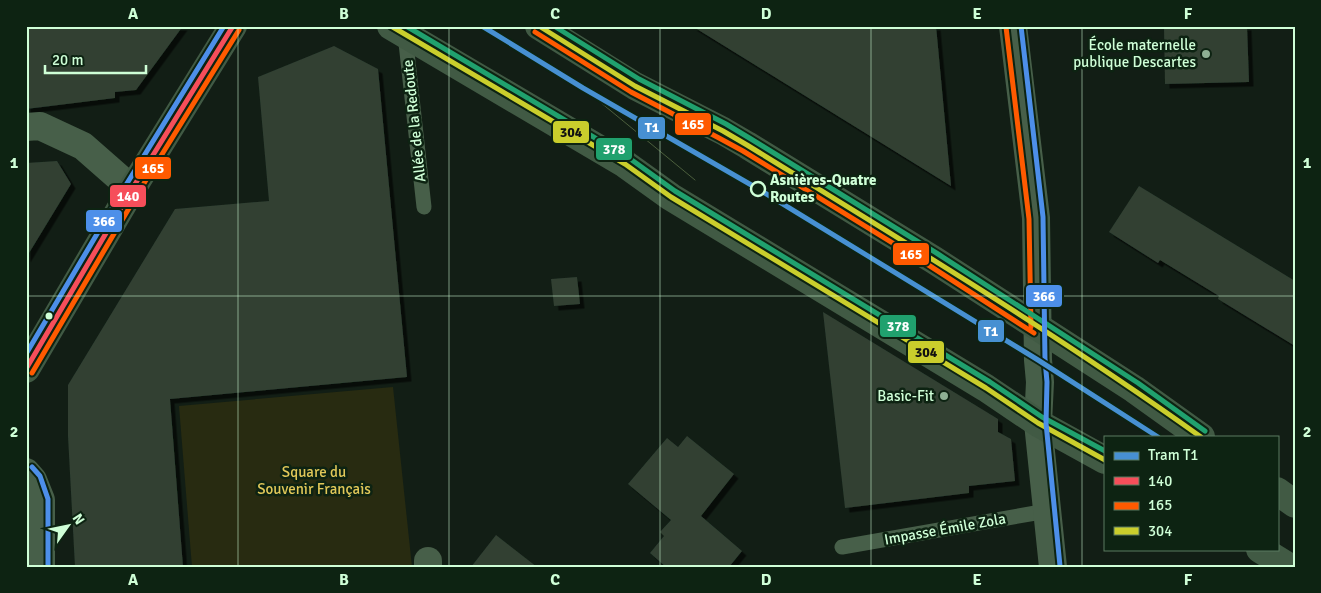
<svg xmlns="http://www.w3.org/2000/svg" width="1321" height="593" viewBox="0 0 1321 593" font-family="Signika,sans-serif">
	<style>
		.green { fill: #282b11 }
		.building { fill: #304033; filter: url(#shadow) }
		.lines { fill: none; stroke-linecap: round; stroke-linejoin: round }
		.lane { stroke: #475f49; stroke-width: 15 }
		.street { stroke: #475f49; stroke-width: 28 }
		.secondary { stroke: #415a44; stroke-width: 28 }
		.tram { stroke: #4b5e3c; stroke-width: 1 }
		.bus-1-casing { stroke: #0d2312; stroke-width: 9 }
		.bus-2-casing { stroke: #0d2312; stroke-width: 9 }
		.bus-3-casing { stroke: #0d2312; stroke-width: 9 }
		.bus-4-casing { stroke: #0d2312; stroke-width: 9 }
		.bus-5-casing { stroke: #0d2312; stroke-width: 9 }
		.bus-1 { stroke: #f64e5a; stroke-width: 5 }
		.bus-2 { stroke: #ff5a00; stroke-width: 5 }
		.bus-3 { stroke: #cace2c; stroke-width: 5 }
		.bus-4 { stroke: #20a16e; stroke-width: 5 }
		.bus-5 { stroke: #4d8fe9; stroke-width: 5 }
		.tram-1-casing { stroke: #0d2312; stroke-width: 9 }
		.tram-1 { stroke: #4790d2; stroke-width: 5 }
		.grid { fill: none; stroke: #cfffd7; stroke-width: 1; stroke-opacity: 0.55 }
		.poi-dot { fill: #8db093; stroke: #0d2312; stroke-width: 2 }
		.stop-dot { fill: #0d2312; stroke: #cfffd7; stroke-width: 2.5 }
		.bus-dot { fill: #cfffd7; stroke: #0d2312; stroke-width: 2 }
		.labels { text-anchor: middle; stroke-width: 5; stroke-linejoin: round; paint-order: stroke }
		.poi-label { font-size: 15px; fill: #cfffd7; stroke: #0d2312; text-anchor: end }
		.street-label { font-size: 15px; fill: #cfffd7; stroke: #0d2312 }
		.stop-label { font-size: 15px; font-weight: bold; fill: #cfffd7; stroke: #0d2312; text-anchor: start }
		.park-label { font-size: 15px; fill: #e1c859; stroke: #0d2312 }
		.line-badge { stroke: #0d2312; stroke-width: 2 }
		.badge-label { font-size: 14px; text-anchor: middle; font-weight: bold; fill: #fff }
		.pale-badge-label { font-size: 14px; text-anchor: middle; font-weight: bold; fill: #111 }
		.neatline { fill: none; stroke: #cfffd7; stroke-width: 2 }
		.grid-label { font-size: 16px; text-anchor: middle; font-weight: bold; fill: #cfffd7 }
	</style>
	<defs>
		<filter id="shadow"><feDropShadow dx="4.5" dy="4.5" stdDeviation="0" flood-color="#0009"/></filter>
	</defs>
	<rect width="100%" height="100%" fill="#121e15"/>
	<path class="green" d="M393,387L412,567H192L179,406Z"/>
	<g class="building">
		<path d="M26,26H183L136,90L115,92V98L26,109Z"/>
		<path d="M692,26H936L951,186Z"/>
		<path d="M1164,26H1247L1249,82L1165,84Z"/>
		<path d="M334,46L378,69L407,377L170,399L183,567H75L68,436V385L175,209L269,201L258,77Z"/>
		<path d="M57,161L71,184L26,258V163Z"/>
		<path d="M1139,186L1295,281V346L1218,299L1219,296L1160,260L1158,263L1109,232Z"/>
		<path d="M577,277L580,304L554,306L551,279Z"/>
		<path d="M823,312L998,419V432L1011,439L1015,481L969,486V493L845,508Z"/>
		<path d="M687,436L734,474L701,516L742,551L729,567H666L650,553L664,536L660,532L671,520L628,484L667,438L678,447Z"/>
		<path d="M496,535L537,567H471Z"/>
	</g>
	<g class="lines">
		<g class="lane">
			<path d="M405,34L424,207"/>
			<path d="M842,547L1047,511"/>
		</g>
		<g class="street">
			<path d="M1013,26L1036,218L1038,360L1040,382L1038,423L1053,567"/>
			<path d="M26,127L40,126L83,146L132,189"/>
			<path d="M26,472L33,480L41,500V567"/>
			<path d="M428,561V567"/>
		</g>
		<g class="secondary">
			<path d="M391,26L625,164L671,197L986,388L1038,423L1105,460"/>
			<path d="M539,26L635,86L723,131L747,145L934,260L1038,327L1134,389L1201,437"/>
			<path d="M26,369L132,189L233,26"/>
			<path d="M1277,491L1295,504"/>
			<path d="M1260,549L1289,567"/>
		</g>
		<path class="tram" d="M583,88L695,180"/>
		<defs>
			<path id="bus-1" d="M26,369L132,189L233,26"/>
			<g id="bus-2">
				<path d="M1006,27L1029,219L1031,327"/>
				<path d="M535,32L631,92L719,138L743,151L930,266L1034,333"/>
				<path d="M32,373L138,193L239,30"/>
			</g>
			<g id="bus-3">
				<path d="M391,26L625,164L671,197L986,388L1038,423L1105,460"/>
				<path d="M539,26L635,86L723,131L747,145C900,239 1054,332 1201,437"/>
			</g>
			<g id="bus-4">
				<path d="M406,26L629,158L675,191L990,382L1042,417L1105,451"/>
				<path d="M554,26L639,79L726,124L751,139L938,254L1138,383L1205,431"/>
			</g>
			<g id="bus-5">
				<path d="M1021,26L1043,217L1045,360L1047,382L1046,423L1060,566"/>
				<path d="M26,354L126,185L224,26"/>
				<path d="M32,467L40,476L48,499V567"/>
			</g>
		</defs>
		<use href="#bus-1" class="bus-1-casing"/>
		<use href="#bus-2" class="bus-2-casing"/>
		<use href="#bus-3" class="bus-3-casing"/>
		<use href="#bus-4" class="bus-4-casing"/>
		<use href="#bus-5" class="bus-5-casing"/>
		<use href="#bus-1" class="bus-1"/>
		<use href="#bus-2" class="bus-2"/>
		<use href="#bus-3" class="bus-3"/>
		<use href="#bus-4" class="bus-4"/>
		<use href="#bus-5" class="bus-5"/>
		<defs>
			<path id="tram-1" d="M482,26L583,88L760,190L1038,360L1158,437"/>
		</defs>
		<use href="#tram-1" class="tram-1-casing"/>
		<use href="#tram-1" class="tram-1"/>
	</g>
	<path class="grid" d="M238,26V567M449,26V567M660,26V567M871,26V567M1082,26V567M26,296H1295"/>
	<g class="poi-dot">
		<circle cx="1206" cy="54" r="5"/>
		<circle cx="944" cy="396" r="5"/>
	</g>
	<circle class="stop-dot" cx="758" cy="189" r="7"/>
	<circle class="bus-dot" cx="49" cy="316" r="4.5"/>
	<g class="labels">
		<g class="poi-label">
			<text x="1196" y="50">École maternelle<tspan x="1196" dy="17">publique Descartes</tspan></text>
			<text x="934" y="401">Basic-Fit</text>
		</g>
		<g class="street-label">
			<text transform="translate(414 121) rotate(-96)" y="5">Allée de la Redoute</text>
			<text transform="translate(945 529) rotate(-10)" y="5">Impasse Émile Zola</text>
		</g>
		<g class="stop-label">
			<text x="770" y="185">Asnières-Quatre<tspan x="770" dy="17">Routes</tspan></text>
		</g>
		<g class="park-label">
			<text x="314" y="477">Square du<tspan x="314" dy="17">Souvenir Français</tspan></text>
		</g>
	</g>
	<g class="line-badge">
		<rect x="674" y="112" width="38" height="24" rx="5" fill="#ff5a00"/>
		<rect x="637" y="116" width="29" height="24" rx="5" fill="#4790d2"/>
		<rect x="552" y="120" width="38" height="24" rx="5" fill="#cace2c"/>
		<rect x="595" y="137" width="38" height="24" rx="5" fill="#20a16e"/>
		<rect x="134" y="156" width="38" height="24" rx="5" fill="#ff5a00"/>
		<rect x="109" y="184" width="38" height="24" rx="5" fill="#f64e5a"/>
		<rect x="85" y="209" width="38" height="24" rx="5" fill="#4d8fe9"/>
		<rect x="892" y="242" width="38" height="24" rx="5" fill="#ff5a00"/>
		<rect x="1025" y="284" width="38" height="24" rx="5" fill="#4d8fe9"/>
		<rect x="879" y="314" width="38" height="24" rx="5" fill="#20a16e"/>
		<rect x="977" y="319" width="28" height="24" rx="5" fill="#4790d2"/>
		<rect x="907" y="340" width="38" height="24" rx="5" fill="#cace2c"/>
	</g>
	<g class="badge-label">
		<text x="693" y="129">165</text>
		<text x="652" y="132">T1</text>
		<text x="614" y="154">378</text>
		<text x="153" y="173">165</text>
		<text x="128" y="201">140</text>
		<text x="104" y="226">366</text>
		<text x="911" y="259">165</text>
		<text x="1044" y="301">366</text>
		<text x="898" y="331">378</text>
		<text x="991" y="336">T1</text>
	</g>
	<g class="pale-badge-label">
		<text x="571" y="137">304</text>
		<text x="926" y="357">304</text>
	</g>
	<rect width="1321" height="593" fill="none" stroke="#0d2312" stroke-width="55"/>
	<rect x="1104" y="436" width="175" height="115" fill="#0d2312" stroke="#5b7b61"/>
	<rect x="1114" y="452" width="25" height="8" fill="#4790d2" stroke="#5b7b61"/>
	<text x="1148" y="460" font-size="15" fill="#cfffd7">Tram T1</text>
	<rect x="1114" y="477" width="25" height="8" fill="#f64e5a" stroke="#5b7b61"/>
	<text x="1148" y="486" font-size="15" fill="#cfffd7">140</text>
	<rect x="1114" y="502" width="25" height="8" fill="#ff5a00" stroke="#5b7b61"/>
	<text x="1148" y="510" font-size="15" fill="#cfffd7">165</text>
	<rect x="1114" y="527" width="25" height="8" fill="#cace2c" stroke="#5b7b61"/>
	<text x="1148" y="536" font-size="15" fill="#cfffd7">304</text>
	<g transform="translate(68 526) rotate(57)" stroke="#0d2312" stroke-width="4" paint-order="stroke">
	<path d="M0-4L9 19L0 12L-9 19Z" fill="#cfffd7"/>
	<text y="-8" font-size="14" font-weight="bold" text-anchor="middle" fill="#cfffd7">N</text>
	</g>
	<path d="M45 65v8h101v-8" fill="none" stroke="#cfffd7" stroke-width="2.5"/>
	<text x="52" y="65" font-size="15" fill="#cfffd7" stroke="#0d2312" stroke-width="4" paint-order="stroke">20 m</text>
	<rect x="28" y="28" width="1266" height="538" class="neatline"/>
	<g class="grid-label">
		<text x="133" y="19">A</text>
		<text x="344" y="19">B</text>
		<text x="555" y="19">C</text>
		<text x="766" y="19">D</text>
		<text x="977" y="19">E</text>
		<text x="1188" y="19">F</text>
		<text x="14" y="168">1</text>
		<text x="1307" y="168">1</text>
		<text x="14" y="437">2</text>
		<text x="1307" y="437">2</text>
		<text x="133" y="585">A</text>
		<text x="344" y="585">B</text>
		<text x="555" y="585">C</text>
		<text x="766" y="585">D</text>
		<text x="977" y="585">E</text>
		<text x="1188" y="585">F</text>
	</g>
</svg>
